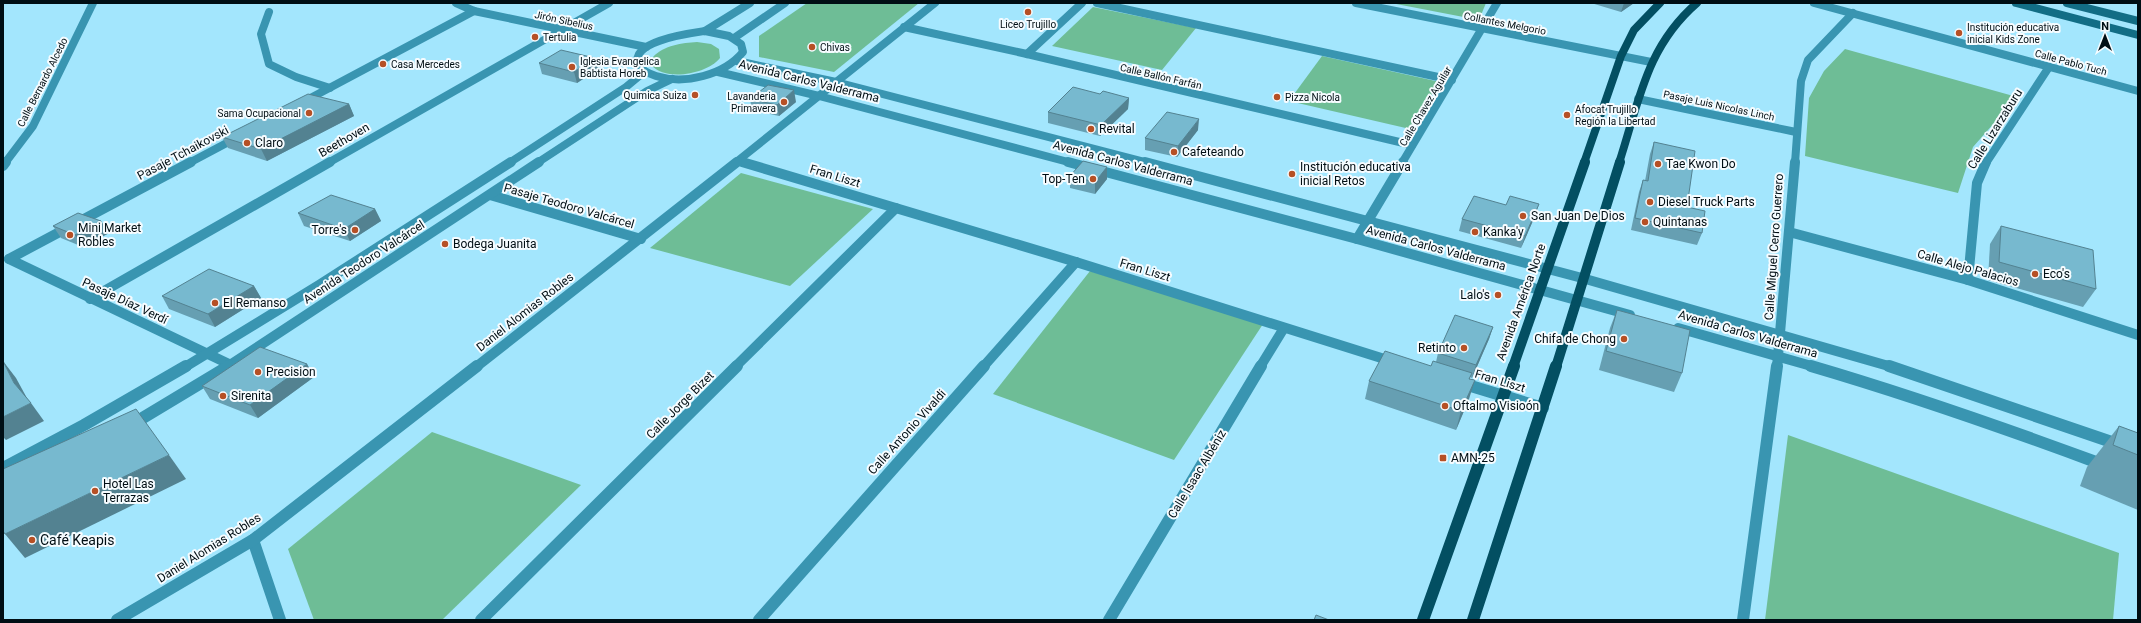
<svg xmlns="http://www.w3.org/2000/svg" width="2141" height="623" viewBox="0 0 2141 623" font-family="Roboto,sans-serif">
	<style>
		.green { fill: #6ebd96 }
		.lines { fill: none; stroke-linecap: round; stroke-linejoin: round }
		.minor-far2 { stroke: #3995b1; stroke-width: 8 }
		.minor-far1 { stroke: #3995b1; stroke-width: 10 }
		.minor { stroke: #3995b1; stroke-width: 12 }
		.tertiary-far2 { stroke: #3995b1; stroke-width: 8 }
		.tertiary-far1 { stroke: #3995b1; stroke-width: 10 }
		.tertiary { stroke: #3995b1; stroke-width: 12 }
		.secondary { stroke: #126d85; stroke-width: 8 }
		.primary-far2 { stroke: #034f62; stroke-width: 8 }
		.primary-far1 { stroke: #034f62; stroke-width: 10 }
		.primary { stroke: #034f62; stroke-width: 12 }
		.wall { fill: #669fb2 }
		.shaded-wall { fill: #538291 }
		.building { fill: #77b9cf; stroke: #538291 }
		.poi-dot { fill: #b65025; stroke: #f6fcff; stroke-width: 1.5 }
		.labels { text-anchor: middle; stroke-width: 4; stroke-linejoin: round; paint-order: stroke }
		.far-street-label { font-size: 10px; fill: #000e14; stroke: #f6fcff }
		.far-poi-label { font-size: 10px; fill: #000e14; stroke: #f6fcff; text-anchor: start }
		.street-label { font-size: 12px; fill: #000e14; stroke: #f6fcff }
		.poi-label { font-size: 12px; fill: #000e14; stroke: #f6fcff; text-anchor: start }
		.near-poi-label { font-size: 14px; fill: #000e14; stroke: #f6fcff; text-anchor: start }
	</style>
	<rect width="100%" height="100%" fill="#a3e6fd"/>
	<g class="green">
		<path d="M807,3H919L834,72L759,57V36Z"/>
		<path d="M1391,3H1486L1479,20Z"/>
		<path d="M1093,7L1196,28L1162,70L1052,46Z"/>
		<path d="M697,42L711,44L719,49L720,58C707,74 666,82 651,65L653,57C664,45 682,43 697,42Z"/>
		<path d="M1845,49L2017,97L1973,147L1958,193L1805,156L1809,98L1824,71Z"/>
		<path d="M1322,56L1440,82L1410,129L1289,101Z"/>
		<path d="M741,173L873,209L790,286L650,248Z"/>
		<path d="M1090,271L1263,324L1174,460L993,394Z"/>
		<path d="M432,432L581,485L442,620H314L288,549Z"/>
		<path d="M1788,435L2119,553L2113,620H1765Z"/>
	</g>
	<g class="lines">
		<g class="minor-far2">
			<path d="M456,3L474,11L646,47"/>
			<path d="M1097,3L1452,80"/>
			<path d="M1356,3L1651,62"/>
			<path d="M1814,3L2138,91"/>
			<path d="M269,12L261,34L269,64L296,77L330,88"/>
			<path d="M904,27L1027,54L1412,145"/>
			<path d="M1027,54L1082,3"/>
			<path d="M1638,99L1796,132"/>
			<path d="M303,102L474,11"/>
			<path d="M738,161L745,163"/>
			<path d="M5,163L33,126L93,3"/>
			<path d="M189,163L238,137"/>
			<path d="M328,163L609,3"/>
			<path d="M735,163L935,3"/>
			<path d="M1402,163L1497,3"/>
			<path d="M1795,163L1801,81L1808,60L1853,13"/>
			<path d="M1986,163L2049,67"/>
		</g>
		<g class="minor-far1">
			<path d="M742,162L1076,262L1394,362"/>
			<path d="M3,166L6,162"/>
			<path d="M490,195L641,239"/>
			<path d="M1789,232L1968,280L2138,335"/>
			<path d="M1357,239L1403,162"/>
			<path d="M9,259L191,162"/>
			<path d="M9,259L231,365"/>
			<path d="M1968,280L1977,183L1986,162"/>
			<path d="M90,299L330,162"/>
			<path d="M476,367L737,162"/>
			<path d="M735,367L896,208"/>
			<path d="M983,367L1076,262"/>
			<path d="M1260,367L1284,328"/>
			<path d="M1777,367L1795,162"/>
		</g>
		<g class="minor">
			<path d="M1461,383L1543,408"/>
			<path d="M253,540L280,620"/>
			<path d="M117,620L253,540L477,366"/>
			<path d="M481,620L737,366"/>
			<path d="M759,620L984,366"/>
			<path d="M1109,620L1261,366"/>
			<path d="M1743,620L1777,366"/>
		</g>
		<g class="tertiary-far2">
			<path d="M705,31L729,36L741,44L743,52C724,75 685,85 656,76C650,74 642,71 639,65C627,41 692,33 705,31Z"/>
			<path d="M705,31L750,3"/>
			<path d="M734,38L785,3"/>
			<path d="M737,61L836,82L1149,163"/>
			<path d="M718,72L819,96L1072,163"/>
			<path d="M509,163L626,87L644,72"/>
			<path d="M537,163L647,91L672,79"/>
		</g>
		<g class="tertiary-far1">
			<path d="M1068,162L1357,239L1630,315"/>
			<path d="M1145,162L1582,278L1892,367"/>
			<path d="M1678,328L1815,367"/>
			<path d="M185,367L319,285L511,162"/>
			<path d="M227,367L539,162"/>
		</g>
		<g class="tertiary">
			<path d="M1811,366C1910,395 2007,429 2104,465"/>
			<path d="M1889,366L2138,451"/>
			<path d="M131,425L229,366"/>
			<path d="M3,468L84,425L186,366"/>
		</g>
		<g class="secondary">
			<path d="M2016,3L2138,35"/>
			<path d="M2067,3L2138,21"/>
		</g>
		<g class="primary-far2">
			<path d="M1584,163L1621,56L1634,30L1660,3"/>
			<path d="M1619,163C1639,102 1646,47 1697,3"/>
		</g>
		<g class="primary-far1">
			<path d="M1513,367L1585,162"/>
			<path d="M1556,367L1620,162"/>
		</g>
		<g class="primary">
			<path d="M1423,620L1514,366"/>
			<path d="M1473,620L1556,366"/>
		</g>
	</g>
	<g class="wall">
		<path d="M1591,3H1634L1621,12Z"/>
		<path d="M595,58L598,69L577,83L542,74L539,63Z"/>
		<path d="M1100,94L1129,98L1128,109L1100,136L1048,123V112Z"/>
		<path d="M750,99L796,102L779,116L752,110Z"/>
		<path d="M349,104L354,116L267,161L228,148L222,137Z"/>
		<path d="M1198,130L1177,157L1145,150V138Z"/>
		<path d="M1654,142L1687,207L1702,233L1697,245L1631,230L1639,192L1643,180L1645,181L1650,154Z"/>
		<path d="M1070,176L1107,179L1095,194L1070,188Z"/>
		<path d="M375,209L381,221L350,241L304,226L298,213Z"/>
		<path d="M1535,216L1521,248L1459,231L1462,219Z"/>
		<path d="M101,221L109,233L83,247L61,238L53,226Z"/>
		<path d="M2001,226L2096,289L2083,307L1988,280L1990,244Z"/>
		<path d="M254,286L261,298L215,327L169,309L162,296Z"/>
		<path d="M1617,310L1682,373L1674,392L1599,370L1610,328Z"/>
		<path d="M1493,327L1489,339L1472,378L1470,377L1469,399L1456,430L1365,399L1369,381L1431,366L1436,362L1438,353Z"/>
		<path d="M307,364L314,377L258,418L210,399L202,386Z"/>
		<path d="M2119,426L2138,433V510L2080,486L2087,467Z"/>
	</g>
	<g class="shaded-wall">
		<path d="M1624,3H1634L1621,12Z"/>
		<path d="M595,58L598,69L577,83L574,72Z"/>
		<path d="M794,90L796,102L779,116L777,105Z"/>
		<path d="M1129,98L1128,109L1100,136L1101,125Z"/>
		<path d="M349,104L354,116L267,161L261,149Z"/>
		<path d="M1199,119L1198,130L1177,157L1178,146Z"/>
		<path d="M1107,167V179L1095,194V182Z"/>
		<path d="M1539,204L1535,216L1521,248L1525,236Z"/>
		<path d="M375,209L381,221L350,241L344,229Z"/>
		<path d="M101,221L109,233L83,247L75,235Z"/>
		<path d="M254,286L261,298L215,327L208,314Z"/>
		<path d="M1493,327L1489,339L1472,378L1476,365Z"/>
		<path d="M3,361L16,378L28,400L14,383Z"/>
		<path d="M307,364L314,377L258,418L250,405Z"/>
		<path d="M1475,380L1469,399L1456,430L1461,411Z"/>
		<path d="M31,403L44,421L6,440L3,437V417Z"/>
		<path d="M169,455L186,479L25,558L5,534Z"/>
	</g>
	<g class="building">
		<path d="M561,50L595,58L574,72L539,63Z"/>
		<path d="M768,85L794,90L777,105L750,99Z"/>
		<path d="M1073,87L1100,94L1103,91L1129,98L1101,125L1048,112Z"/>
		<path d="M308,94L349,104L261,149L222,137Z"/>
		<path d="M1167,112L1199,119L1178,146L1145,138Z"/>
		<path d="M1654,142L1695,151L1687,207L1705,211L1702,233L1635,218L1643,180L1648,181Z"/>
		<path d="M1083,161L1107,167L1095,182L1070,176Z"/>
		<path d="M331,195L375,209L344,229L298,213Z"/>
		<path d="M1474,196L1506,205L1510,196L1539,204L1525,236L1462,219Z"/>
		<path d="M78,213L101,221L75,235L53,226Z"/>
		<path d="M2001,226L2093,250L2096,289L1999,262Z"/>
		<path d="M209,269L254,286L208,314L162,296Z"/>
		<path d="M1617,310L1690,330L1682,373L1606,351Z"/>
		<path d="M1455,315L1493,327L1476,365L1438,353Z"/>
		<path d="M260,347L307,364L250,405L202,386Z"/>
		<path d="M1385,351L1431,366L1433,361L1472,373L1469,379L1475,380L1461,411L1369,381Z"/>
		<path d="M3,361L14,383L31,403L3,417Z"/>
		<path d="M136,409L169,455L5,534L3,531V469Z"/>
		<path d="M2119,426L2138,433V455L2113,445Z"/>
		<path d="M1316,615L1329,620H1314Z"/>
	</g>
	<g class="poi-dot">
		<circle cx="1028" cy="12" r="4"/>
		<circle cx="1959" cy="33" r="4"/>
		<circle cx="535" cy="37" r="4"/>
		<circle cx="812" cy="47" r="4"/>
		<circle cx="383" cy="64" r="4"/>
		<circle cx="572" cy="67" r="4"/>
		<circle cx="695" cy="95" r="4"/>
		<circle cx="1277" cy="97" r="4"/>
		<circle cx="784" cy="102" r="4"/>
		<circle cx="309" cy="113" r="4"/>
		<circle cx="1567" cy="115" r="4"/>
		<circle cx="1091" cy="129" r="4"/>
		<circle cx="247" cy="143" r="4"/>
		<circle cx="1174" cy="152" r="4"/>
		<circle cx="1658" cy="164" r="4"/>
		<circle cx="1292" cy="174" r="4"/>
		<circle cx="1093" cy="179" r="4"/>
		<circle cx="1650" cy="202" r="4"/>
		<circle cx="1523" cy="216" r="4"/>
		<circle cx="1645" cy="222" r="4"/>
		<circle cx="355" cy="230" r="4"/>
		<circle cx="1475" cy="232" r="4"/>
		<circle cx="70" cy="235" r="4"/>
		<circle cx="445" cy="244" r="4"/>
		<circle cx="2035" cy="274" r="4"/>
		<circle cx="1498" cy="295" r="4"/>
		<circle cx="215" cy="303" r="4"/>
		<circle cx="1624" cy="339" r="4"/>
		<circle cx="1464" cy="348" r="4"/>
		<circle cx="258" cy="372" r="4"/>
		<circle cx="223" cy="396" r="4"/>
		<circle cx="1445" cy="406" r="4"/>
		<rect x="1439" y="454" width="8" height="8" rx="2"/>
		<circle cx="95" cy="491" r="4"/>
		<circle cx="32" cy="540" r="4"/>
	</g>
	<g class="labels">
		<g class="far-street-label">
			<text transform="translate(564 20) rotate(12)" y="4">Jirón Sibelius</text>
			<text transform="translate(1505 23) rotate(11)" y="4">Collantes Melgorio</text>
			<text transform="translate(2071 62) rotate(15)" y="4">Calle Pablo Tuch</text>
			<text transform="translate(1161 76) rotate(13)" y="4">Calle Ballón Farfán</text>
			<text transform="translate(42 82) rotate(-63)" y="4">Calle Bernardo Alcedo</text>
			<text transform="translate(1719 105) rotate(12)" y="4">Pasaje Luis Nicolas Linch</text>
			<text transform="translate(1425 106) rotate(-59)" y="4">Calle Chavez Aguilar</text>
		</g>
		<g class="far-poi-label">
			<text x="1028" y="28" text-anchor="middle">Liceo Trujillo</text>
			<text x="1967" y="31">Institución educativa<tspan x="1967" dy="12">inicial Kids Zone</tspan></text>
			<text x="543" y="41">Tertulia</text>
			<text x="820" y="51">Chivas</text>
			<text x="580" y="65">Iglesia Evangelica<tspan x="580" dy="12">Babtista Horeb</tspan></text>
			<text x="391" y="68">Casa Mercedes</text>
			<text x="687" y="99" text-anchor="end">Quimica Suiza</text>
			<text x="776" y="100" text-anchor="end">Lavanderia<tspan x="776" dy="12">Primavera</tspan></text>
			<text x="1285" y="101">Pizza Nicola</text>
			<text x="1575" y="113">Afocat Trujillo<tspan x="1575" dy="12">Región la Libertad</tspan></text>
			<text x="301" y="117" text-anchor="end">Sama Ocupacional</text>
		</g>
		<g class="street-label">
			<text transform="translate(809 81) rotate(14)" y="4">Avenida Carlos Valderrama</text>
			<text transform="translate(1995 129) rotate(-58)" y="4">Calle Lizarzaburu</text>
			<text transform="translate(344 140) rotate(-30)" y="4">Beethoven</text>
			<text transform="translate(183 153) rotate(-28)" y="4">Pasaje Tchaikovski</text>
			<text transform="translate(1123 163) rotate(15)" y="4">Avenida Carlos Valderrama</text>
			<text transform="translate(835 176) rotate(17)" y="4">Fran Liszt</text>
			<text transform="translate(569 206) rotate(16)" y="4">Pasaje Teodoro Valcárcel</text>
			<text transform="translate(1774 247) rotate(-86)" y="4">Calle Miguel Cerro Guerrero</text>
			<text transform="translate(1436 248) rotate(15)" y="4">Avenida Carlos Valderrama</text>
			<text transform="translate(364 262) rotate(-33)" y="4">Avenida Teodoro Valcárcel</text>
			<text transform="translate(1968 268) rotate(16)" y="4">Calle Alejo Palacios</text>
			<text transform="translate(1145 270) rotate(17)" y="4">Fran Liszt</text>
			<text transform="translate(125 301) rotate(25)" y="4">Pasaje Díaz Verdí</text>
			<text transform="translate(1521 302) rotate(-70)" y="4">Avenida América Norte</text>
			<text transform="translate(525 312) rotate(-38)" y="4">Daniel Alomias Robles</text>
			<text transform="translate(1748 334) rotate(16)" y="4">Avenida Carlos Valderrama</text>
			<text transform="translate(1500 381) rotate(17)" y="4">Fran Liszt</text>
			<text transform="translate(680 405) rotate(-45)" y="4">Calle Jorge Bizet</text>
			<text transform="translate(907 432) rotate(-48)" y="4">Calle Antonio Vivaldi</text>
			<text transform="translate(1197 474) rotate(-59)" y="4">Calle Isaac Albéniz</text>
			<text transform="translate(209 548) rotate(-32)" y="4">Daniel Alomias Robles</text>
		</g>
		<g class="poi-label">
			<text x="1099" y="133">Revital</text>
			<text x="255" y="147">Claro</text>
			<text x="1182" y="156">Cafeteando</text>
			<text x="1666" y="168">Tae Kwon Do</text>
			<text x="1300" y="171">Institución educativa<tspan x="1300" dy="14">inicial Retos</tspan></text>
			<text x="1085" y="183" text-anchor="end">Top-Ten</text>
			<text x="1658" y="206">Diesel Truck Parts</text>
			<text x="1531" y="220">San Juan De Dios</text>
			<text x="1653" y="226">Quintanas</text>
			<text x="78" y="232">Mini Market<tspan x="78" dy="14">Robles</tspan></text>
			<text x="347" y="234" text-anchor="end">Torre's</text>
			<text x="1483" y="236">Kanka'y</text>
			<text x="453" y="248">Bodega Juanita</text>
			<text x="2043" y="278">Eco's</text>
			<text x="1490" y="299" text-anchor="end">Lalo's</text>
			<text x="223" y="307">El Remanso</text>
			<text x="1616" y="343" text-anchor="end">Chifa de Chong</text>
			<text x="1456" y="352" text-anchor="end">Retinto</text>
			<text x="266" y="376">Precision</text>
			<text x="231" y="400">Sirenita</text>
			<text x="1453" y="410">Oftalmo Visioón</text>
			<text x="1451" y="462">AMN-25</text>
			<text x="103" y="488">Hotel Las<tspan x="103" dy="14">Terrazas</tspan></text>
		</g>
		<g class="near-poi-label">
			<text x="40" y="545">Café Keapis</text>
		</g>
	</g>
	<rect width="2141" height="623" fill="none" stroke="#000e14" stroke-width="8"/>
	<g transform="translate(2105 36)" stroke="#f6fcff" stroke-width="3" paint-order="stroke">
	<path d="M0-3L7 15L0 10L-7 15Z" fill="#000e14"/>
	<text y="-6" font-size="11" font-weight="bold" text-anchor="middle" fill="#000e14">N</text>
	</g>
</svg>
